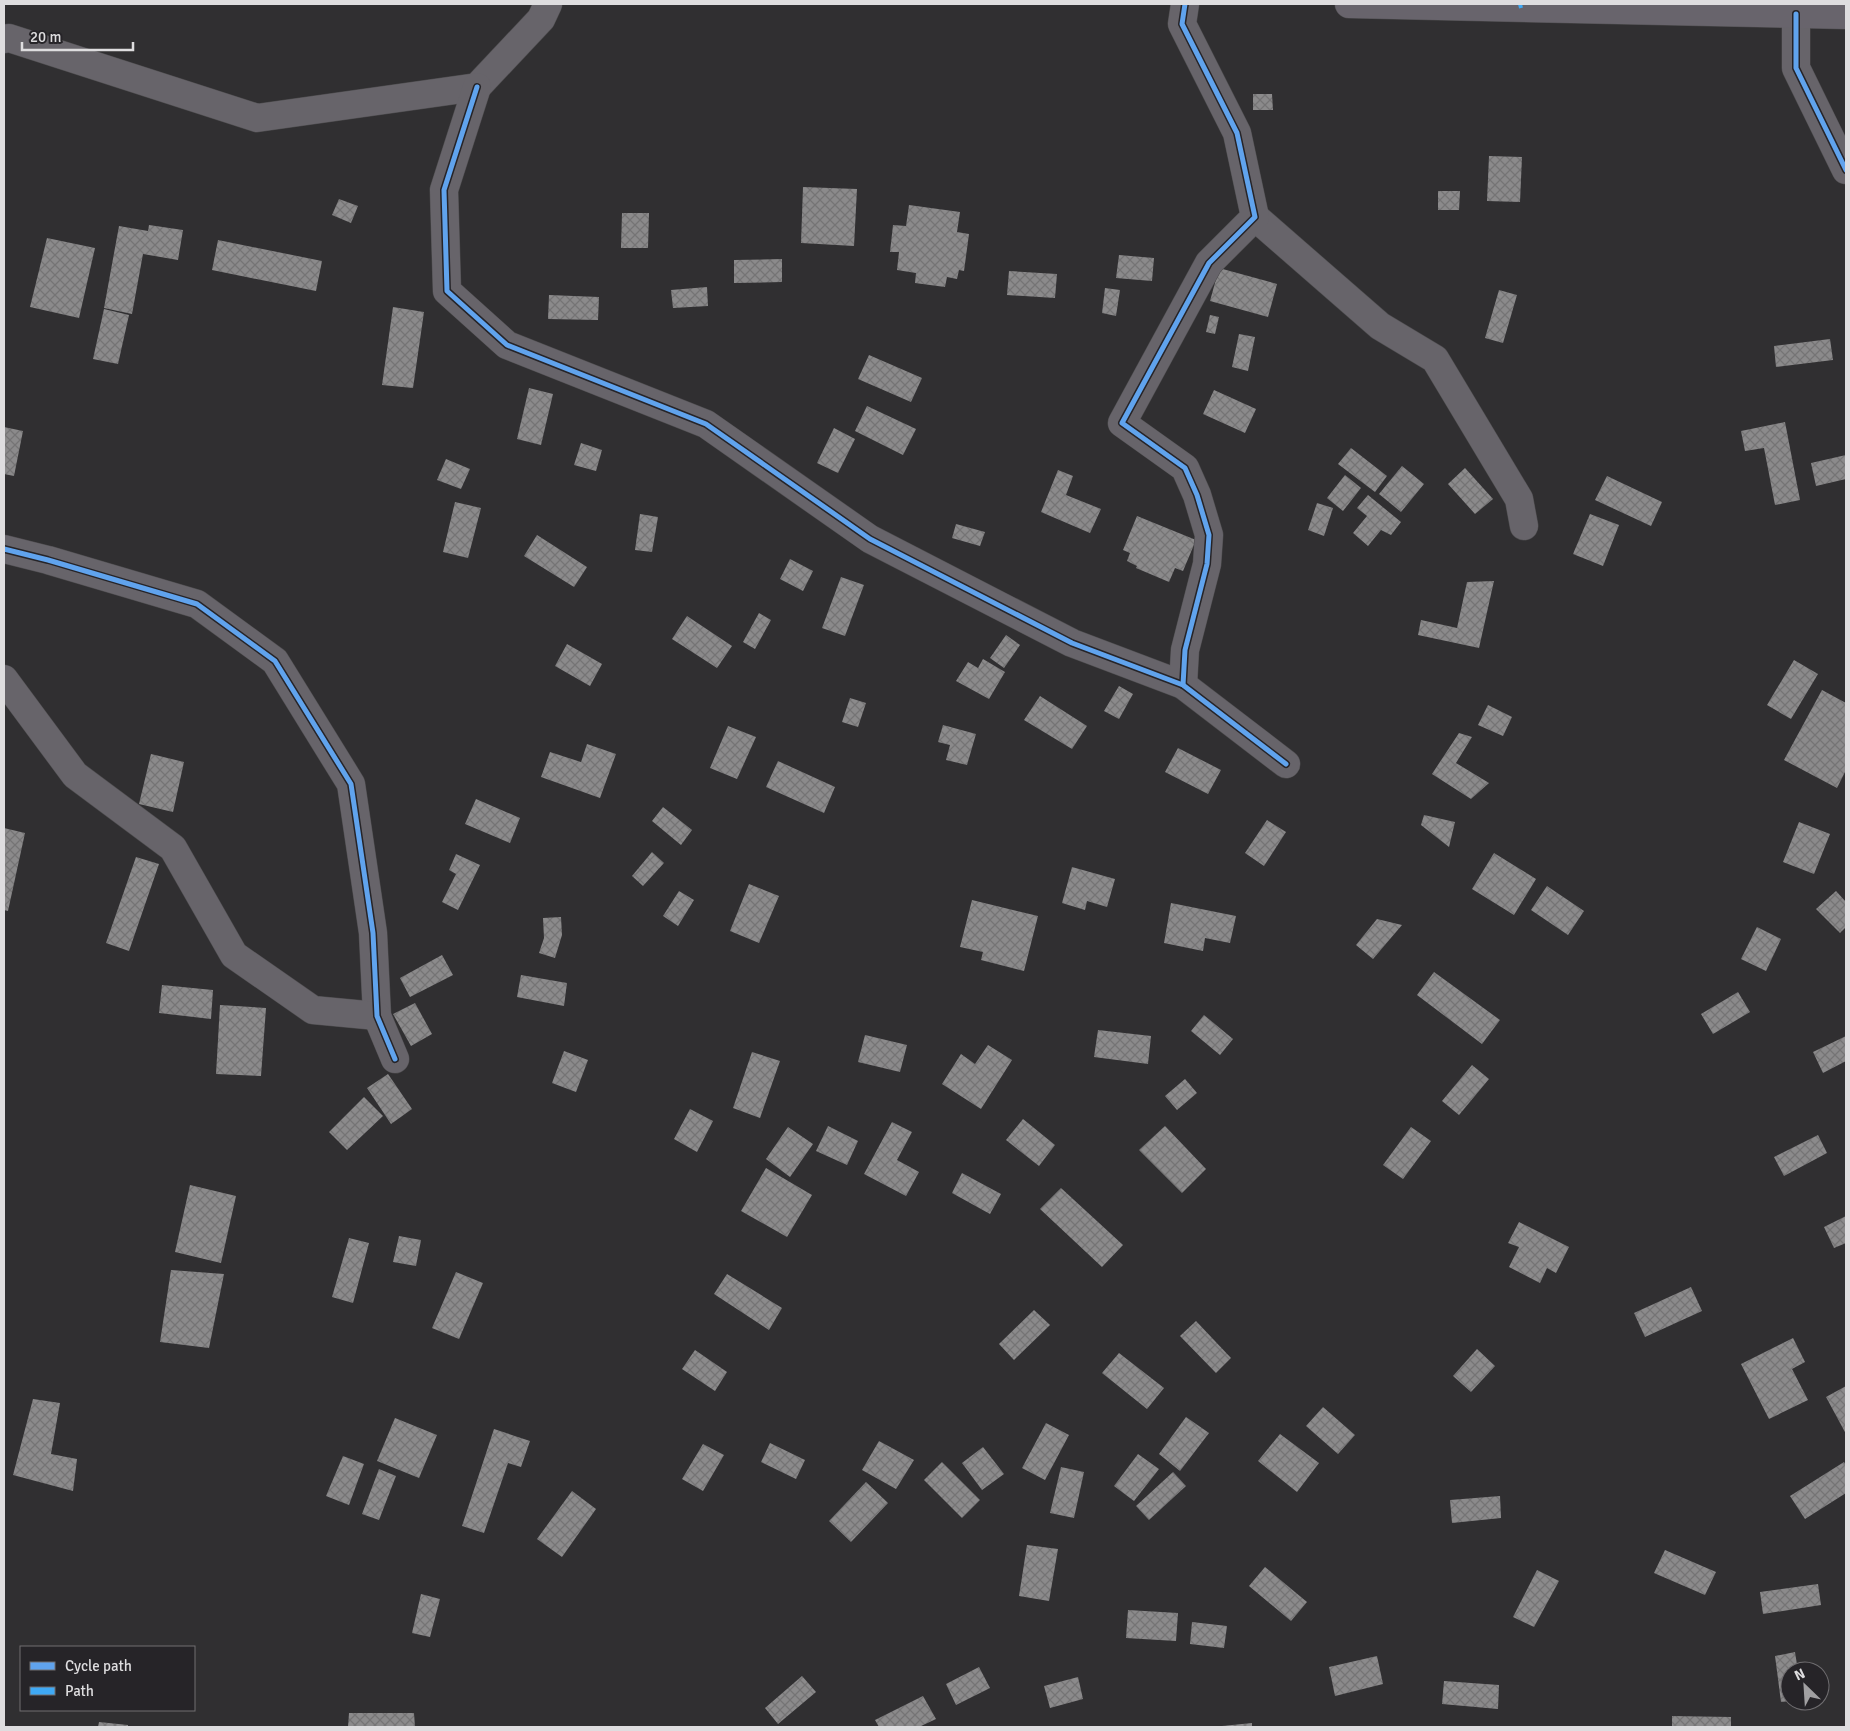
<svg xmlns="http://www.w3.org/2000/svg" width="1850" height="1731" viewBox="0 0 1850 1731" font-family="Signika,sans-serif">
	<style>
		.building { fill: url(#building-cross-hatch) }
		.lines { fill: none; stroke-linecap: round; stroke-linejoin: round }
		.minor-casing { stroke: #4c4b4d; stroke-width: 29 }
		.primary-casing { stroke: #4c4b4d; stroke-width: 29 }
		.minor { stroke: #67646a; stroke-width: 28 }
		.primary { stroke: #68646c; stroke-width: 28 }
		.quiet { stroke: #3fa9f5; stroke-width: 4; stroke-dasharray: 8 4; stroke-linecap: butt }
		.cycleway-casing { stroke: #262428; stroke-width: 8 }
		.cycleway { stroke: #60a3ed; stroke-width: 5 }
	</style>
	<defs>
		<pattern id="building-cross-hatch" width="8" height="8" patternUnits="userSpaceOnUse" patternTransform="scale(1.25)"><rect width="8" height="8" fill="#8b8a8b"/><path d="M0 0l8 8M0 8l8-8" fill="none" stroke="#757475"/></pattern>
	</defs>
	<rect width="100%" height="100%" fill="#302f31"/>
	<g class="building">
		<path d="M1253,94H1272L1273,110H1253Z"/>
		<path d="M1489,156L1522,157L1520,202L1487,201Z"/>
		<path d="M803,187L857,189L854,246L801,243Z"/>
		<path d="M1438,191H1460L1459,210H1438Z"/>
		<path d="M339,199L358,206L351,223L332,215Z"/>
		<path d="M909,205L960,212L957,232L969,234L964,271L959,270L957,279L947,277L945,287L915,283L916,273L897,270L899,252H890L893,225L906,226Z"/>
		<path d="M622,213H649L648,248H621Z"/>
		<path d="M149,225L183,230L178,260L143,254L132,314L104,308L119,226L148,231Z"/>
		<path d="M47,238L95,248L79,318L30,307Z"/>
		<path d="M218,240L322,261L316,291L212,270Z"/>
		<path d="M1119,255L1154,258L1152,281L1116,278Z"/>
		<path d="M782,259V282L734,283V260Z"/>
		<path d="M1219,268L1277,284L1268,317L1210,301Z"/>
		<path d="M1009,271L1057,274L1055,298L1007,295Z"/>
		<path d="M707,287L708,306L673,308L671,290Z"/>
		<path d="M1105,288L1120,290L1116,316L1102,313Z"/>
		<path d="M1499,290L1517,295L1503,343L1485,338Z"/>
		<path d="M549,295L599,297L598,320L548,319Z"/>
		<path d="M393,307L424,312L413,388L382,385Z"/>
		<path d="M104,309L129,315L118,364L93,359Z"/>
		<path d="M1210,315L1219,317L1215,334L1206,332Z"/>
		<path d="M1239,334L1255,337L1248,371L1232,367Z"/>
		<path d="M1830,339L1833,360L1776,367L1774,346Z"/>
		<path d="M869,355L922,378L911,402L858,379Z"/>
		<path d="M529,388L553,394L541,445L517,439Z"/>
		<path d="M1214,390L1256,409L1245,433L1203,414Z"/>
		<path d="M867,406L916,429L903,455L855,431Z"/>
		<path d="M1785,422L1800,500L1775,505L1764,448L1745,451L1741,431Z"/>
		<path d="M4,427L23,431L14,476L4,474Z"/>
		<path d="M834,428L855,439L838,473L817,463Z"/>
		<path d="M581,443L602,450L596,471L574,465Z"/>
		<path d="M1351,448L1387,476L1375,492L1338,464Z"/>
		<path d="M1846,455V479L1816,486L1811,463Z"/>
		<path d="M446,459L470,469L461,489L437,480Z"/>
		<path d="M1402,466L1424,484L1401,512L1379,494Z"/>
		<path d="M1465,468L1493,499L1475,514L1448,484Z"/>
		<path d="M1058,470L1073,476L1066,495L1101,509L1090,533L1041,512Z"/>
		<path d="M1345,475L1361,488L1343,511L1327,498Z"/>
		<path d="M1607,476L1662,502L1651,526L1595,500Z"/>
		<path d="M1368,495L1401,522L1391,535L1381,530L1368,546L1353,533L1367,516L1357,508Z"/>
		<path d="M455,502L481,508L468,558L443,552Z"/>
		<path d="M1317,503L1333,508L1324,536L1308,530Z"/>
		<path d="M640,514L658,517L652,552L635,550Z"/>
		<path d="M1590,514L1619,525L1603,566L1573,554Z"/>
		<path d="M1137,516L1196,540L1183,571L1175,568L1169,582L1136,568L1137,566L1127,561L1130,553L1123,550Z"/>
		<path d="M956,524L985,532L980,546L952,538Z"/>
		<path d="M537,535L587,567L574,587L524,556Z"/>
		<path d="M790,559L813,571L803,591L780,579Z"/>
		<path d="M841,577L864,585L845,636L822,628Z"/>
		<path d="M1494,581L1479,648L1418,635L1421,620L1457,628L1467,582Z"/>
		<path d="M759,613L771,620L755,649L743,642Z"/>
		<path d="M687,616L732,646L717,668L672,639Z"/>
		<path d="M1006,635L1020,645L1004,668L990,658Z"/>
		<path d="M567,644L602,664L590,686L555,666Z"/>
		<path d="M983,659L1005,672L989,699L956,681L968,662L978,668Z"/>
		<path d="M1794,660L1818,674L1791,719L1767,705Z"/>
		<path d="M1119,686L1133,694L1119,719L1104,711Z"/>
		<path d="M1822,690L1846,703V770L1837,788L1784,760Z"/>
		<path d="M1040,696L1087,726L1072,749L1024,720Z"/>
		<path d="M850,698L866,703L858,727L842,722Z"/>
		<path d="M1488,705L1512,717L1503,736L1478,725Z"/>
		<path d="M943,725L976,734L967,765L946,760L950,745L938,742Z"/>
		<path d="M728,726L756,737L737,779L710,768Z"/>
		<path d="M1459,733L1472,737L1456,763L1489,783L1471,799L1432,774Z"/>
		<path d="M587,744L616,754L600,798L541,777L550,752L581,762Z"/>
		<path d="M1178,748L1221,770L1208,794L1165,772Z"/>
		<path d="M151,754L184,762L173,812L139,804Z"/>
		<path d="M778,761L835,787L824,813L766,787Z"/>
		<path d="M476,799L520,818L510,843L465,824Z"/>
		<path d="M663,807L692,830L681,845L652,821Z"/>
		<path d="M1424,815L1455,822L1449,847L1421,825Z"/>
		<path d="M1267,820L1286,832L1264,866L1245,853Z"/>
		<path d="M1799,822L1830,834L1814,874L1783,862Z"/>
		<path d="M4,828L25,833L8,911L4,910Z"/>
		<path d="M652,852L664,863L643,886L632,876Z"/>
		<path d="M1494,853L1536,879L1514,915L1472,889Z"/>
		<path d="M456,854L480,865L458,910L442,902L456,874L449,870Z"/>
		<path d="M136,857L159,864L129,951L106,943Z"/>
		<path d="M1072,867L1115,879L1107,907L1087,901L1085,910L1062,903Z"/>
		<path d="M749,884L779,896L759,943L730,931Z"/>
		<path d="M1547,886L1584,911L1568,935L1531,910Z"/>
		<path d="M679,891L694,900L678,926L663,916Z"/>
		<path d="M1836,891L1846,902V927L1840,933L1816,909Z"/>
		<path d="M972,900L1038,916L1024,971L981,960L983,952L960,947Z"/>
		<path d="M1171,903L1236,916L1230,943L1205,938L1203,951L1164,943Z"/>
		<path d="M561,917L562,935L555,958L539,953L544,938L543,918Z"/>
		<path d="M1377,919L1402,925L1373,959L1356,945Z"/>
		<path d="M1757,927L1781,939L1766,971L1741,959Z"/>
		<path d="M442,955L453,975L410,997L400,978Z"/>
		<path d="M1434,972L1500,1020L1482,1044L1417,995Z"/>
		<path d="M521,975L567,983L564,1006L517,997Z"/>
		<path d="M162,985L213,990L211,1019L159,1013Z"/>
		<path d="M1738,992L1750,1012L1713,1034L1701,1014Z"/>
		<path d="M415,1003L432,1034L411,1046L393,1014Z"/>
		<path d="M220,1005L266,1008L261,1076L216,1074Z"/>
		<path d="M1204,1015L1233,1039L1220,1055L1191,1031Z"/>
		<path d="M1098,1030L1151,1036L1148,1064L1094,1057Z"/>
		<path d="M865,1035L907,1045L900,1072L858,1062Z"/>
		<path d="M1846,1036V1061L1823,1073L1813,1052Z"/>
		<path d="M988,1045L1012,1060L981,1109L942,1084L961,1054L975,1064Z"/>
		<path d="M564,1051L588,1060L576,1092L552,1083Z"/>
		<path d="M752,1052L780,1061L760,1118L733,1108Z"/>
		<path d="M1472,1065L1489,1079L1459,1115L1442,1101Z"/>
		<path d="M388,1074L412,1109L391,1124L367,1088Z"/>
		<path d="M1185,1079L1197,1093L1177,1110L1165,1096Z"/>
		<path d="M364,1097L383,1116L347,1150L329,1132Z"/>
		<path d="M690,1109L713,1121L697,1152L674,1139Z"/>
		<path d="M1023,1119L1055,1145L1039,1166L1006,1140Z"/>
		<path d="M892,1122L912,1132L897,1160L919,1172L906,1196L864,1174Z"/>
		<path d="M828,1126L858,1141L847,1165L816,1151Z"/>
		<path d="M1165,1126L1206,1169L1182,1193L1139,1150Z"/>
		<path d="M788,1127L813,1144L790,1177L766,1159Z"/>
		<path d="M1411,1127L1431,1141L1403,1179L1383,1165Z"/>
		<path d="M1818,1135L1827,1153L1784,1176L1774,1157Z"/>
		<path d="M766,1168L812,1195L787,1237L741,1211Z"/>
		<path d="M962,1173L1001,1194L990,1214L952,1193Z"/>
		<path d="M190,1185L236,1196L221,1263L175,1252Z"/>
		<path d="M1061,1188L1123,1245L1102,1267L1040,1209Z"/>
		<path d="M1846,1216V1243L1834,1248L1824,1227Z"/>
		<path d="M1519,1222L1569,1247L1556,1273L1547,1268L1540,1283L1509,1267L1519,1247L1508,1243Z"/>
		<path d="M399,1236L421,1240L416,1266L393,1262Z"/>
		<path d="M349,1238L369,1243L353,1303L332,1297Z"/>
		<path d="M171,1270L224,1274L209,1348L160,1342Z"/>
		<path d="M456,1272L483,1283L459,1339L432,1328Z"/>
		<path d="M727,1274L782,1308L769,1330L714,1294Z"/>
		<path d="M1691,1287L1702,1311L1645,1337L1634,1313Z"/>
		<path d="M1034,1310L1050,1325L1014,1360L999,1344Z"/>
		<path d="M1196,1321L1231,1358L1216,1373L1180,1336Z"/>
		<path d="M1793,1338L1805,1362L1792,1369L1808,1400L1769,1419L1741,1364Z"/>
		<path d="M1477,1349L1495,1366L1471,1392L1453,1376Z"/>
		<path d="M695,1350L727,1372L715,1391L682,1369Z"/>
		<path d="M1119,1353L1164,1388L1147,1409L1102,1373Z"/>
		<path d="M1846,1386V1434L1826,1397Z"/>
		<path d="M33,1399L60,1403L51,1454L77,1459L73,1491L13,1475Z"/>
		<path d="M1323,1407L1355,1435L1338,1454L1306,1426Z"/>
		<path d="M1186,1417L1209,1433L1180,1471L1159,1454Z"/>
		<path d="M395,1418L437,1435L419,1478L377,1461Z"/>
		<path d="M1046,1423L1069,1435L1045,1480L1022,1468Z"/>
		<path d="M494,1429L530,1441L521,1467L508,1463L484,1533L462,1526Z"/>
		<path d="M1280,1434L1319,1463L1297,1492L1258,1461Z"/>
		<path d="M879,1441L914,1460L896,1489L862,1470Z"/>
		<path d="M770,1443L805,1460L796,1479L761,1462Z"/>
		<path d="M703,1444L724,1455L703,1491L682,1479Z"/>
		<path d="M983,1447L1004,1474L982,1490L962,1463Z"/>
		<path d="M1138,1454L1159,1469L1134,1501L1114,1486Z"/>
		<path d="M343,1456L364,1464L349,1505L326,1496Z"/>
		<path d="M942,1462L980,1500L962,1518L924,1480Z"/>
		<path d="M1844,1462L1846,1466V1493L1805,1519L1790,1496Z"/>
		<path d="M1061,1467L1084,1472L1074,1518L1050,1513Z"/>
		<path d="M379,1469L396,1476L379,1520L362,1514Z"/>
		<path d="M1173,1472L1186,1486L1149,1520L1136,1506Z"/>
		<path d="M866,1482L888,1503L851,1542L829,1521Z"/>
		<path d="M572,1491L596,1509L562,1557L537,1539Z"/>
		<path d="M1500,1496L1501,1518L1452,1523L1450,1500Z"/>
		<path d="M1027,1545L1058,1549L1049,1601L1019,1596Z"/>
		<path d="M1665,1550L1716,1572L1705,1595L1654,1573Z"/>
		<path d="M1265,1567L1307,1602L1291,1621L1249,1586Z"/>
		<path d="M1537,1570L1559,1581L1534,1627L1513,1617Z"/>
		<path d="M1818,1584L1821,1605L1763,1614L1760,1592Z"/>
		<path d="M421,1594L440,1599L430,1637L412,1633Z"/>
		<path d="M1128,1610L1178,1613L1176,1641L1126,1638Z"/>
		<path d="M1192,1622L1227,1626L1224,1648L1190,1644Z"/>
		<path d="M1795,1652L1798,1671H1790V1701L1781,1702L1775,1656Z"/>
		<path d="M1377,1656L1383,1684L1335,1696L1329,1667Z"/>
		<path d="M979,1667L990,1688L956,1705L946,1684Z"/>
		<path d="M802,1676L816,1692L778,1724L765,1708Z"/>
		<path d="M1078,1677L1083,1699L1050,1708L1044,1686Z"/>
		<path d="M1444,1681L1499,1685L1498,1709L1442,1704Z"/>
		<path d="M923,1696L936,1719L919,1727H879L875,1720Z"/>
		<path d="M349,1713H414L415,1727H348Z"/>
		<path d="M1672,1716L1731,1717V1727H1672Z"/>
		<path d="M99,1722L128,1725V1727H98Z"/>
		<path d="M1252,1723V1727H1222V1726Z"/>
	</g>
	<g class="lines">
		<defs>
			<g id="minor">
				<path d="M1796,14V68L1846,170"/>
				<path d="M4,39L9,38L257,118L477,87L541,19L548,4"/>
				<path d="M477,87L444,190L447,291L507,345L706,424L870,539L1072,643L1183,685L1286,764"/>
				<path d="M1255,217L1380,326L1435,359L1519,499L1524,526"/>
				<path d="M4,549L48,560L197,604L275,661L351,784L373,933L377,1016L395,1059"/>
				<path d="M4,679L75,775L173,848L234,955L313,1010L377,1016"/>
				<path d="M1183,685L1185,650L1207,564L1209,535L1197,495L1185,468L1122,423L1209,263L1255,217L1237,133L1182,24L1185,4"/>
			</g>
			<path id="primary" d="M1349,4L1846,15"/>
		</defs>
		<use href="#minor" class="minor-casing"/>
		<use href="#primary" class="primary-casing"/>
		<use href="#minor" class="minor"/>
		<use href="#primary" class="primary"/>
		<path class="quiet" d="M1520,4L1521,8"/>
		<defs>
			<g id="cycleway">
				<path d="M1796,14V68L1846,170"/>
				<path d="M477,87L444,190L447,291L507,345L706,424L870,539L1072,643L1183,685L1286,764"/>
				<path d="M4,549L48,560L197,604L275,661L351,784L373,933L377,1016L395,1059"/>
				<path d="M1183,685L1185,650L1207,564L1209,535L1197,495L1185,468L1122,423L1209,263L1255,217L1237,133L1182,24L1185,4"/>
			</g>
		</defs>
		<use href="#cycleway" class="cycleway-casing"/>
		<use href="#cycleway" class="cycleway"/>
	</g>
	<rect width="1850" height="1731" fill="none" stroke="#dedddf" stroke-width="10"/>
	<rect x="20" y="1646" width="175" height="65" fill="#262428" stroke="#706e71"/>
	<rect x="30" y="1662" width="25" height="8" fill="#60a3ed" stroke="#706e71"/>
	<text x="65" y="1671" font-size="15" fill="#dedddf">Cycle path</text>
	<rect x="30" y="1687" width="25" height="8" fill="#3fa9f5" stroke="#706e71"/>
	<text x="65" y="1696" font-size="15" fill="#dedddf">Path</text>
	<g transform="translate(1805 1686) rotate(335)"><circle r="24" fill="#262428" stroke="#706e71"/>
	<path d="M0-4L9 19L0 12L-9 19Z" fill="#a1a0a2"/>
	<text y="-8" font-size="14" font-weight="bold" text-anchor="middle" fill="#dedddf">N</text>
	</g>
	<path d="M22 42v8h111v-8" fill="none" stroke="#dedddf" stroke-width="2.5"/>
	<text x="30" y="42" font-size="15" fill="#dedddf" stroke="#262428" stroke-width="4" paint-order="stroke">20 m</text>
</svg>
